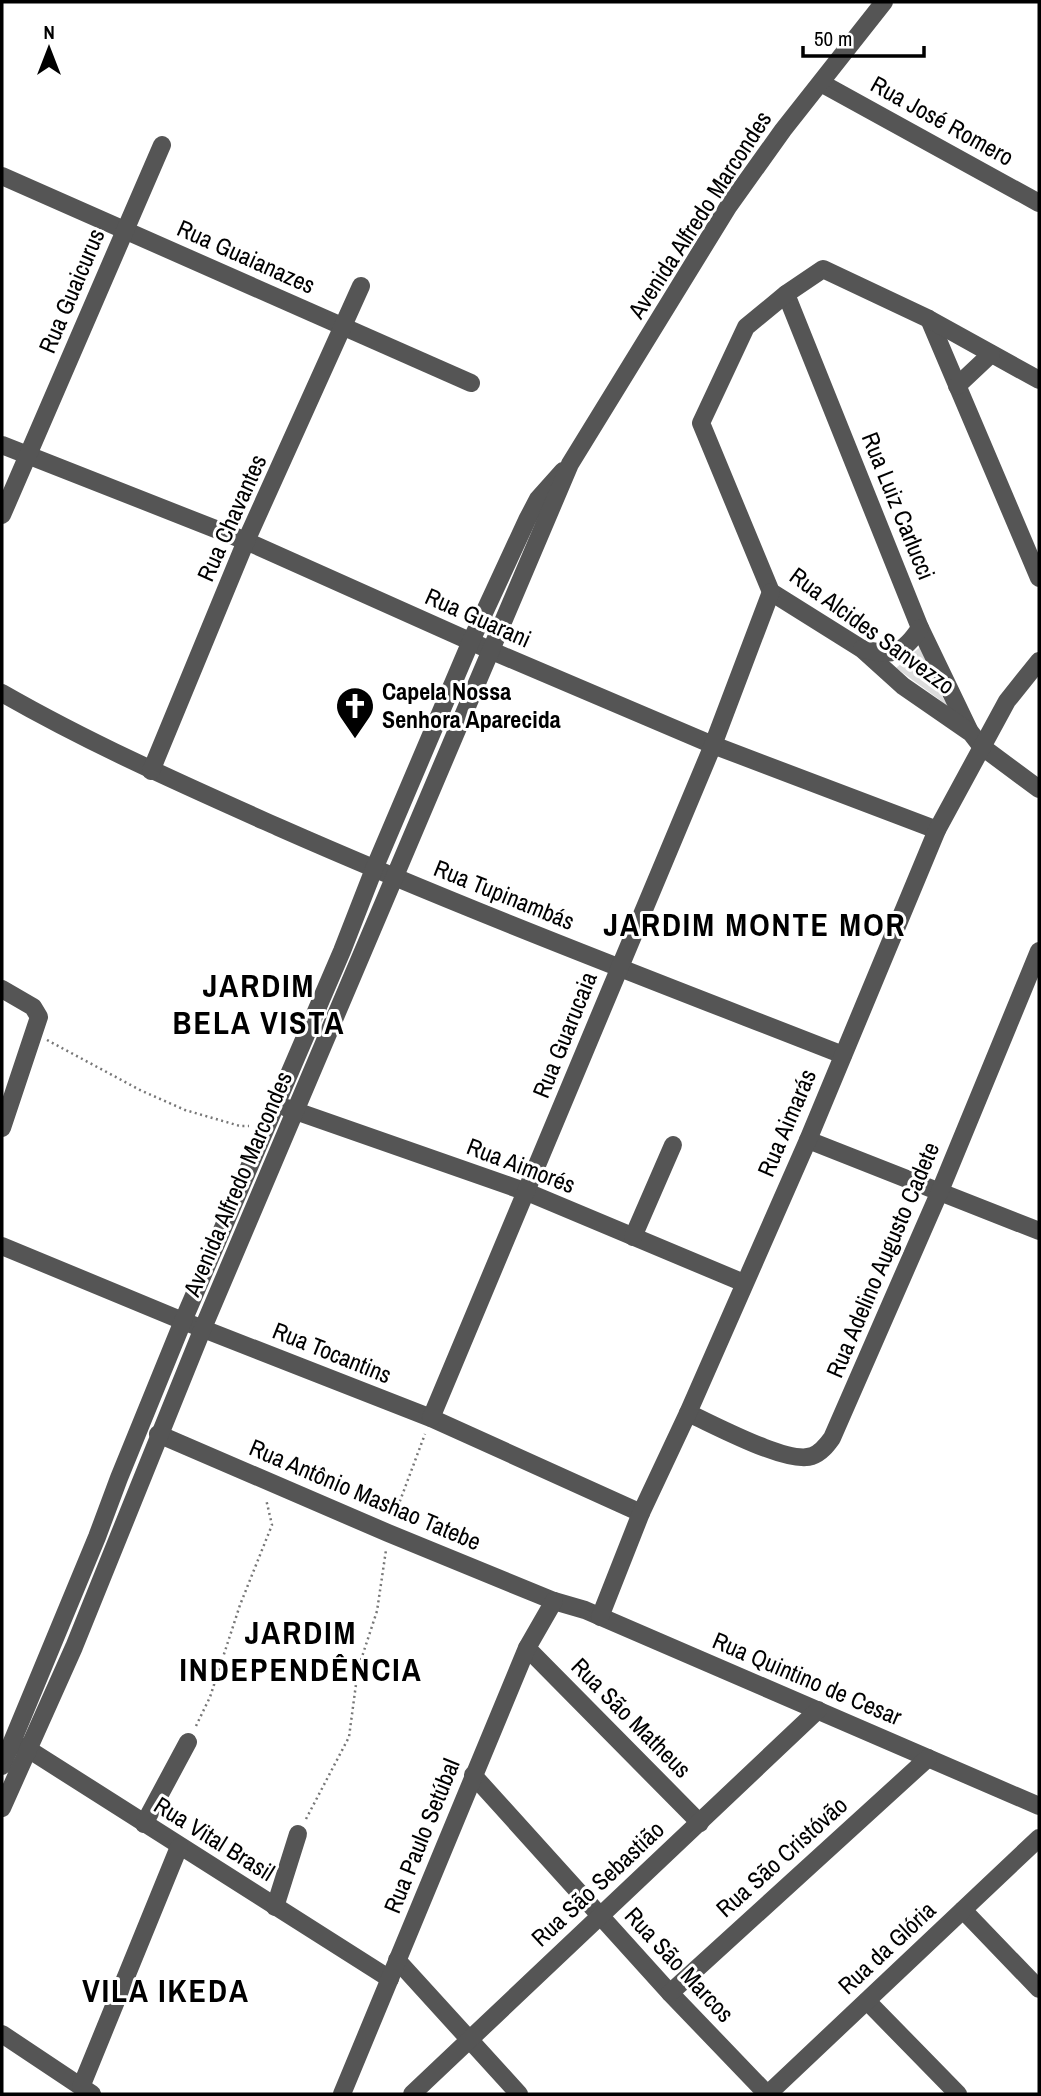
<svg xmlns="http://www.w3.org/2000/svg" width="1041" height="2096" viewBox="0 0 1041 2096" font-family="'Archivo Narrow',sans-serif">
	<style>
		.grass { fill: url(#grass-tufts) }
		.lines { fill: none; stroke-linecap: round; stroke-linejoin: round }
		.path { stroke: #777; stroke-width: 2.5; stroke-dasharray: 2 3.5; stroke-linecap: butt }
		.minor { stroke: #555; stroke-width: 18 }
		.labels { text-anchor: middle; stroke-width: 6; stroke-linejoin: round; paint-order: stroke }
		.street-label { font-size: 24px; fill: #000; stroke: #fff }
		.poi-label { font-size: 24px; font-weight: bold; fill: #000; stroke: #fff; text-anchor: start }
		.district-label { font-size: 32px; font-weight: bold; letter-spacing: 2px; fill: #000; stroke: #fff }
	</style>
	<defs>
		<pattern id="grass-tufts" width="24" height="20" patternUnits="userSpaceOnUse" patternTransform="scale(1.75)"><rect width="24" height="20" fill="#dcdcdc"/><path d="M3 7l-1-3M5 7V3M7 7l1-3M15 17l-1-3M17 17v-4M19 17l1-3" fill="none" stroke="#bbb"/></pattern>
	</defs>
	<rect width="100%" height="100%" fill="#fff"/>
	<path class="grass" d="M920,647L943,698L956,718L940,700L896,668Z"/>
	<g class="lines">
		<g class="path">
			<path d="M47,1040L140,1090L185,1110L240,1126H249"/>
			<path d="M394,1517L425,1434"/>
			<path d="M196,1726L210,1697L240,1605L272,1525L266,1499"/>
			<path d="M306,1819L349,1737L358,1669L377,1611L386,1550"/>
		</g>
		<g class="minor">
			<path d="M821,83L1039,203"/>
			<path d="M2,176L471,383"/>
			<path d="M786,294L920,628L969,730"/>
			<path d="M929,319L1039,578"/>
			<path d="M1039,380L929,319L823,269L786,294L746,327L701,423L771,592L862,649L903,686L971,733L981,746L1039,789"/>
			<path d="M957,386L991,354"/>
			<path d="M2,445L246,541L492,651L713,745L937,830"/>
			<path d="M2,515L162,145"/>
			<path d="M862,649C893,656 902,655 920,628"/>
			<path d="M2,693C91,744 184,785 278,827C464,909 654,981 843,1055"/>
			<path d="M151,771L246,541L361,286"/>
			<path d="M2,989L33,1007L39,1017L2,1128"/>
			<path d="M287,1108L527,1192L744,1283"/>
			<path d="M808,1140L1039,1231"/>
			<path d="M633,1237L673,1145"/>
			<path d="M2,1246L183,1321L431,1418L641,1513"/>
			<path d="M688,1413C713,1424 788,1465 812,1456C821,1453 827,1445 832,1438L940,1191L1039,951"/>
			<path d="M431,1418L713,745L771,592"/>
			<path d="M158,1434L388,1533L554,1601L585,1610L1039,1806"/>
			<path d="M600,1617L641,1513L688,1413L808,1140L937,830L1007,701L1039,661"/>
			<path d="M527,1648L700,1823"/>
			<path d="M18,1745L28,1749L390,1979"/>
			<path d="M2,1766L97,1537L119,1478L183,1321L342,951L374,869L471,641L527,520L538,499L563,471"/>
			<path d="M473,1775L670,1993L767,2094"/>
			<path d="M2,1808L74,1647L203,1328L570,464L728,207L783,130L884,2"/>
			<path d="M144,1824L188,1742"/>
			<path d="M275,1907L298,1834"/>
			<path d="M963,1910L1039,1989"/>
			<path d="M397,1960L519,2094"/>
			<path d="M670,1993L928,1758"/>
			<path d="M867,2001L958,2094"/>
			<path d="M2,2034L92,2094"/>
			<path d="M81,2087L179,1847"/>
			<path d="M342,2094L527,1648L554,1601"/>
			<path d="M412,2094L818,1710"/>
			<path d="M768,2094L1039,1838"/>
		</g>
	</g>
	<defs>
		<symbol id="church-pin" viewBox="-11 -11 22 30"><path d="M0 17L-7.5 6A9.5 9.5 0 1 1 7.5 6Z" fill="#000" stroke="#fff"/><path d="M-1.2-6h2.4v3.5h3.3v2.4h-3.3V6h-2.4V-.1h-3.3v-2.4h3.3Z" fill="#fff"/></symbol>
	</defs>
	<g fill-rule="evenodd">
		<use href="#church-pin" x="333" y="684" width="44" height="60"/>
	</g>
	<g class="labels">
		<g class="street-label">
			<text transform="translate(942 121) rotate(29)" y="8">Rua José Romero</text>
			<text transform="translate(700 215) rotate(-57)" y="8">Avenida Alfredo Marcondes</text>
			<text transform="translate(246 257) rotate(24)" y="8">Rua Guaianazes</text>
			<text transform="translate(72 291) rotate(-67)" y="8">Rua Guaicurus</text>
			<text transform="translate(898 506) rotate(68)" y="8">Rua Luiz Carlucci</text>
			<text transform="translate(232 518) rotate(-66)" y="8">Rua Chavantes</text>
			<text transform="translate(478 618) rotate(24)" y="8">Rua Guarani</text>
			<text transform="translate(872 631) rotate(36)" y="8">Rua Alcides Sanvezzo</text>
			<text transform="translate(504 895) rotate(22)" y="8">Rua Tupinambás</text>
			<text transform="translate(565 1035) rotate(-68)" y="8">Rua Guarucaia</text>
			<text transform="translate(787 1123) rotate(-67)" y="8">Rua Aimarás</text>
			<text transform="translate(521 1166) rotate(21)" y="8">Rua Aimorés</text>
			<text transform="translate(238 1184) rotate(-67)" y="8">Avenida Alfredo Marcondes</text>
			<text transform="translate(883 1260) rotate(-67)" y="8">Rua Adelino Augusto Cadete</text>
			<text transform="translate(332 1353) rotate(22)" y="8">Rua Tocantins</text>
			<text transform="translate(365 1495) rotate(23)" y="8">Rua Antônio Mashao Tatebe</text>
			<text transform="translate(807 1679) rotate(23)" y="8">Rua Quintino de Cesar</text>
			<text transform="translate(631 1718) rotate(45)" y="8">Rua São Matheus</text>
			<text transform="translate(422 1836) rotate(-68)" y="8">Rua Paulo Setúbal</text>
			<text transform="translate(214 1839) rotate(32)" y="8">Rua Vital Brasil</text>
			<text transform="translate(782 1857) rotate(-42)" y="8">Rua São Cristóvão</text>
			<text transform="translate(598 1884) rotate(-43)" y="8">Rua São Sebastião</text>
			<text transform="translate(887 1948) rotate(-43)" y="8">Rua da Glória</text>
			<text transform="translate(679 1965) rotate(47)" y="8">Rua São Marcos</text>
		</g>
		<g class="poi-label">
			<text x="382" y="700">Capela Nossa<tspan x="382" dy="28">Senhora Aparecida</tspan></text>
		</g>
		<g class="district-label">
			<text x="755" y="936">JARDIM MONTE MOR</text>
			<text x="259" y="997">JARDIM<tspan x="259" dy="37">BELA VISTA</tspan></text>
			<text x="301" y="1644">JARDIM<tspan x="301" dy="37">INDEPENDÊNCIA</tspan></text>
			<text x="166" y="2002">VILA IKEDA</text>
		</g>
	</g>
	<rect width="1041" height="2096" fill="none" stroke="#000000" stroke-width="7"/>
	<g transform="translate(49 49)" stroke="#ffffff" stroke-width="5" paint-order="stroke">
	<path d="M0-5L12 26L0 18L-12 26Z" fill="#000000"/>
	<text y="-10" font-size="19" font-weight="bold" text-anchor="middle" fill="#000000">N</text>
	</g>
	<path d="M803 46v10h121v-10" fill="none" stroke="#000000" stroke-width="3.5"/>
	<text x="814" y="46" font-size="21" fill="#000000" stroke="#ffffff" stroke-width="5" paint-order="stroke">50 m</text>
</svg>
